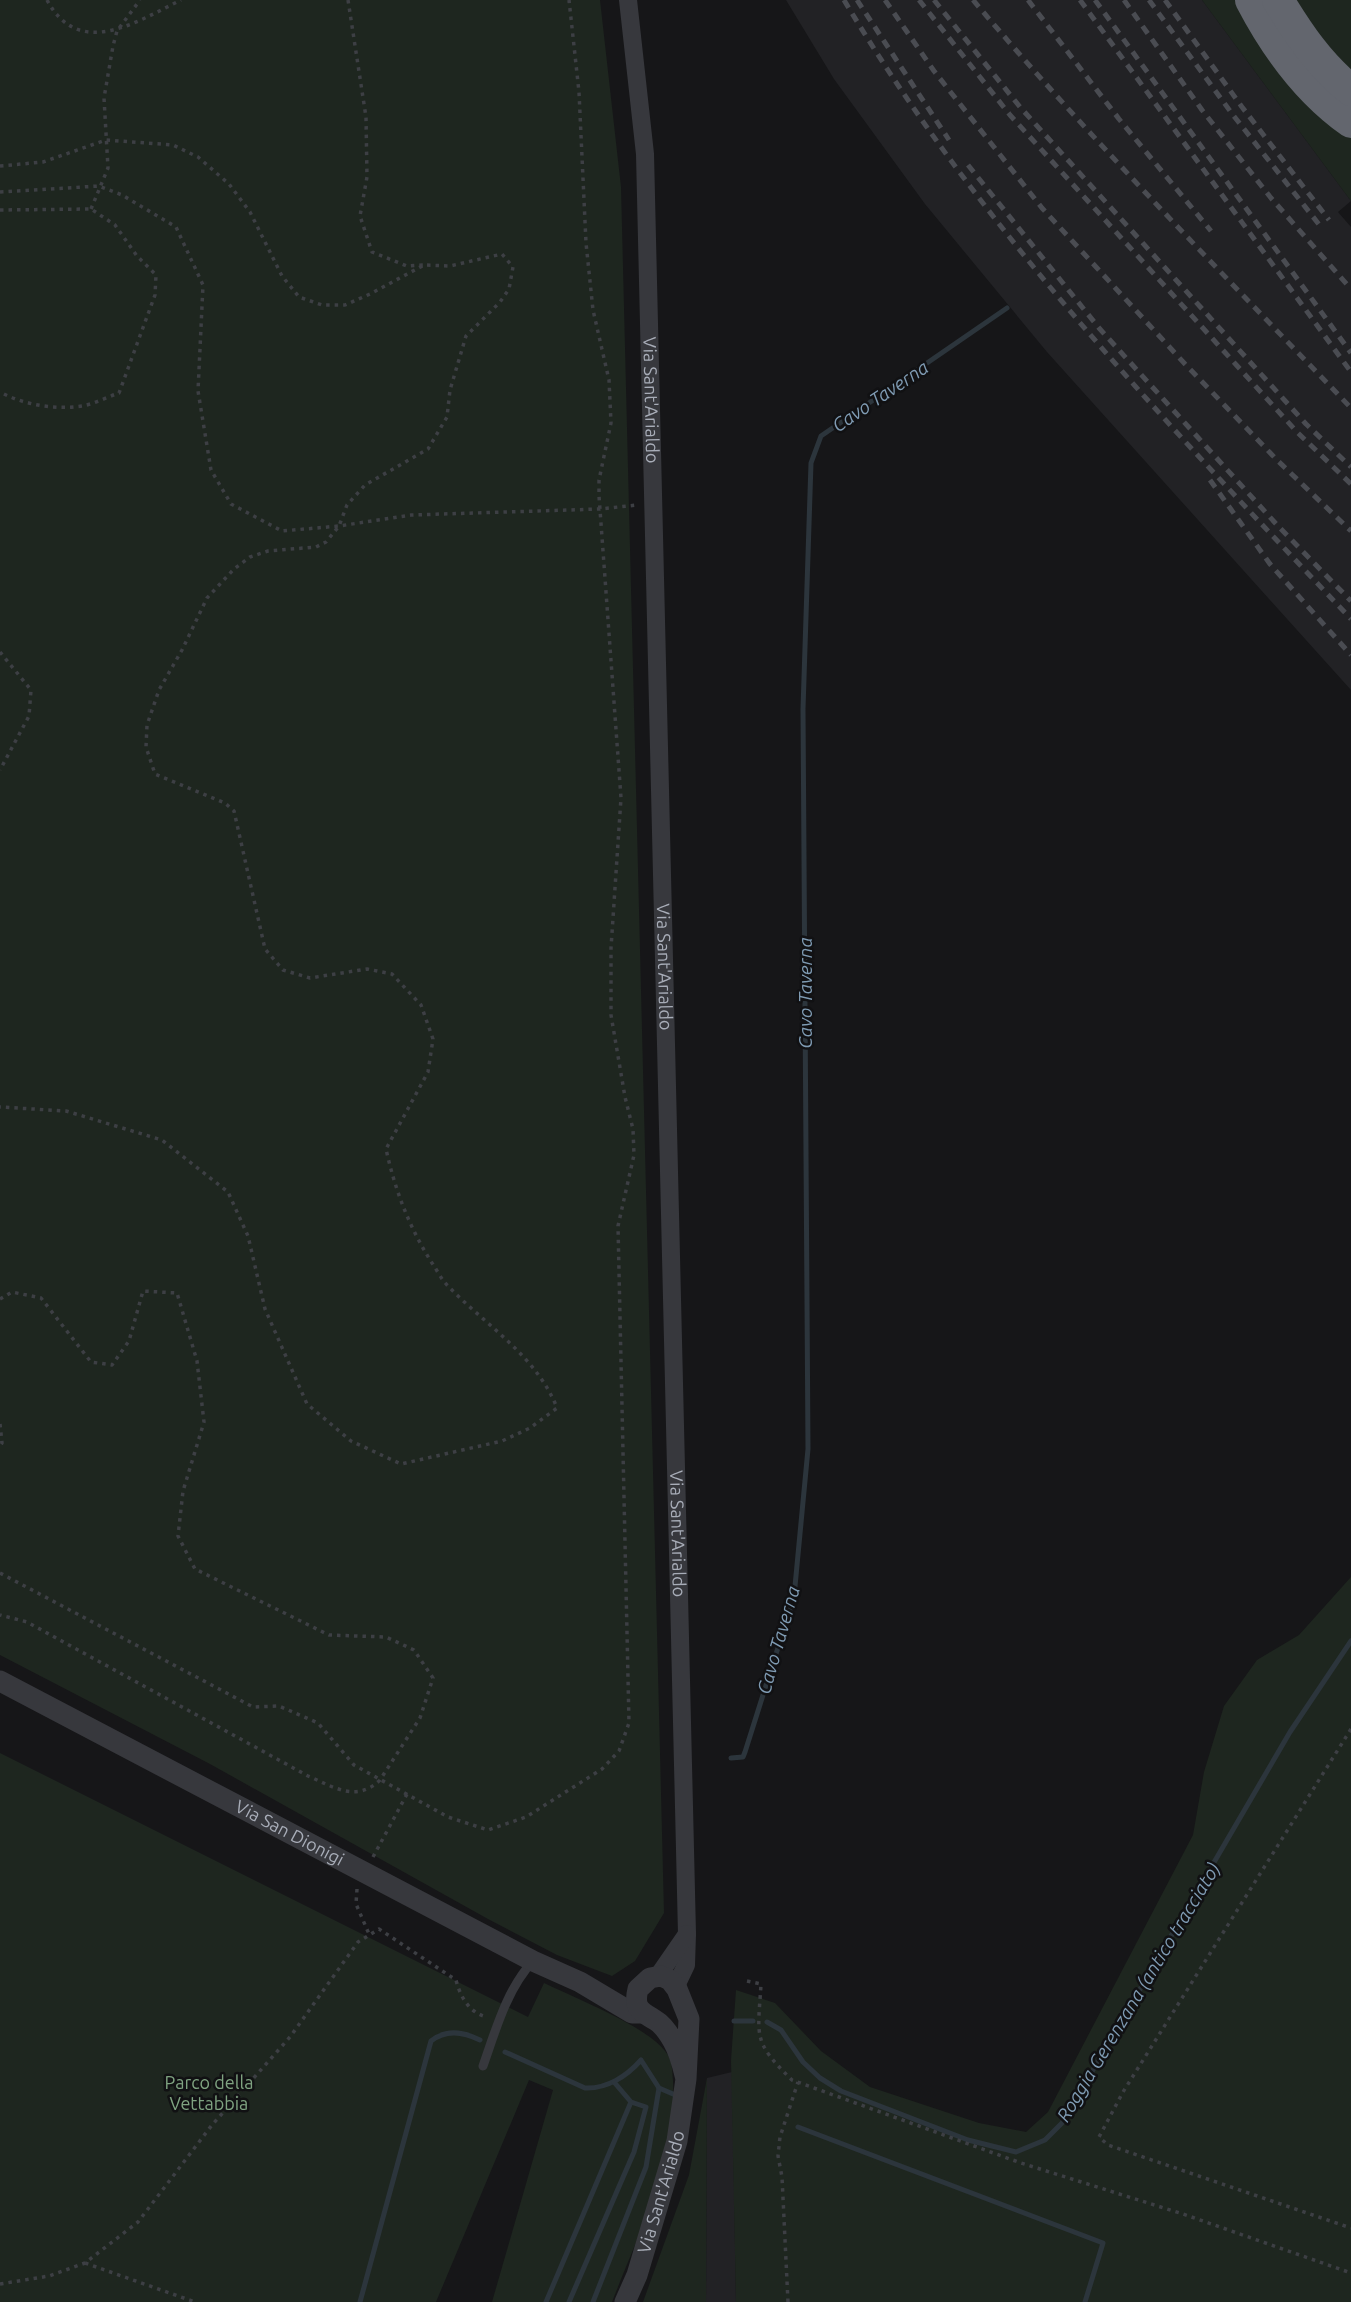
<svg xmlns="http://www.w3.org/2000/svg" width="1351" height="2302" viewBox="0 0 1351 2302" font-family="Ubuntu,sans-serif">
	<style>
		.built { fill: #222225 }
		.green { fill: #1e261f }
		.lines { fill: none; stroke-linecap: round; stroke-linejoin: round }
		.stream { stroke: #2c353c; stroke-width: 5 }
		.path { stroke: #3d3f44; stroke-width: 3.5; stroke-dasharray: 3.5 5; stroke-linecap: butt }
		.service { stroke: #37383d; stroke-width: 9 }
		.minor { stroke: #37383d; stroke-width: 18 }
		.tertiary { stroke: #37383d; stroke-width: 21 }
		.motorway { stroke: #63666e; stroke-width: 32 }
		.rail { stroke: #4a4c52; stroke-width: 5; stroke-dasharray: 9 7; stroke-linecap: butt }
		.labels { text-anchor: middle; stroke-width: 5; stroke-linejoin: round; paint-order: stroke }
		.street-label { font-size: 18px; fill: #a8adb8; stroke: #111113 }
		.park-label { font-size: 18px; fill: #7fa381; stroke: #111113 }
		.water-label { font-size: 19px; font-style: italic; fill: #7f9bb3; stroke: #111113 }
	</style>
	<rect width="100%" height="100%" fill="#161618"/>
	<g class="built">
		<path d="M786,0H1202L1351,201L1338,212L1351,227V690L1047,352L925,204L834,79Z"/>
		<path d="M732,2072L736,2302H706L707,2078Z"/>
	</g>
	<g class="green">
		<path d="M0,0H600L621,187L664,1913L635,1961L612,1976L557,1955L488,1919L210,1764L0,1655Z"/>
		<path d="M1202,0H1351V201Z"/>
		<path d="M1351,1577V2302H736L731,2060L736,1990L775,2003L821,2051L870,2087L979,2123L1026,2132L1048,2112L1193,1835L1204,1772L1224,1706L1257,1660L1299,1635Z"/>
		<path d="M0,1753L528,2017L544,1983C575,1998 646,2026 665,2051C673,2060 672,2070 673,2081C677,2159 639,2232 612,2302H492L553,2090L529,2080L436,2302H0Z"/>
		<path d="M707,2078L706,2302H643L689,2175Z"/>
	</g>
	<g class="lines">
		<g class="stream">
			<path d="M731,1758L743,1757L745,1752L794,1597L808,1449L803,709L811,463L821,436L1007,308"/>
			<path d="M734,2021H753"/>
			<path d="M767,2022L781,2030L803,2062L820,2078L841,2091L968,2140L1016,2152L1045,2140L1062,2123L1290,1732L1351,1641"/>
			<path d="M505,2052L585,2088C607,2089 627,2076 641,2060L659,2088L646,2167L593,2302"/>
			<path d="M659,2088L673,2094"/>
			<path d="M798,2127L1103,2243L1085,2302"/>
			<path d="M360,2302L431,2041C446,2029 464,2032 480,2040"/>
			<path d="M546,2302L631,2102"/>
			<path d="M569,2302L634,2152L646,2107L631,2102L614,2082"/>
		</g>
		<g class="path">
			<path d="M47,0C79,60 136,22 181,0"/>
			<path d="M348,0L366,117L367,177L360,216L372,252L407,266L423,265"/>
			<path d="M0,166L43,162L106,140L173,145L198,157L229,184L250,212L282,276L299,297L322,305H345L370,294L424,265L450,266L502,254L513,267L509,289L500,302L466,336L450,390L447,417L428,449L365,485L347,505L339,526L326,542L316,547L268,551L250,557L234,569L207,598L182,650L159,690L147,725L146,747L155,774L225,803L234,811L265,949L283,970L310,978L367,969L392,974L421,1005L433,1039L428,1072L386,1149C395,1190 409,1227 432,1263C437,1270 441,1279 447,1285C485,1325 536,1355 557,1408L530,1428L502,1441L401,1464L351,1441L307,1404L265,1309L248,1236L228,1192L162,1140L66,1111L0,1107"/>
			<path d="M0,192L99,186L122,195L176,227L203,285L198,391L211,470L231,504L282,531L339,526L411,515L600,509L637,505"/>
			<path d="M91,209L108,168L104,98L113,46L117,31L140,0"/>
			<path d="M0,210L91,209L115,225L137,256L156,275L155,295L119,393C107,397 94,404 82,406C55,410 24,405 0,392"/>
			<path d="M0,652L31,690L29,716L0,770"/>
			<path d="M0,1299L12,1292L41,1298L91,1362L112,1365L129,1341L143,1291L177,1293L197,1361L204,1422L183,1491L178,1536L195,1569L329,1635L386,1637L414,1650L433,1678L420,1718L380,1780C356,1803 334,1787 308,1776L27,1622L0,1615"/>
			<path d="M0,1424L2,1443L0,1446"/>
			<path d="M0,1573L253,1707L279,1706L318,1723L354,1765L448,1817L488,1830L526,1817L602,1769L619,1751L629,1723L618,1226L634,1155L633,1129L625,1097L611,1015V948L621,798L599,496V480L611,423L609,380L593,310L586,243L579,92L569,0"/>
			<path d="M1351,1729L1123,2092L1099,2137L1108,2145L1351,2228"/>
			<path d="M373,1857L407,1794"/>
			<path d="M357,1889L356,1904L369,1934"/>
			<path d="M747,1981L761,1984C758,2037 752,2041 792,2080L1021,2163L1183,2214L1351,2273"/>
			<path d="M85,2263L195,2302"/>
			<path d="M0,2284L49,2276L85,2263L138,2222L212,2125L290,2037L358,1942L379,1929L456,1980C460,1996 469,2013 487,2017"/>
			<path d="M788,2302L782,2177L778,2156L780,2137L798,2082"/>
		</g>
		<path class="service" d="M483,2066C496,2029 507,1989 533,1961"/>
		<g class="minor">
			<path id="s1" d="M628,0L645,154L687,1934L686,1965L676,1986"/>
			<path d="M658,1976L687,1934"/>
		</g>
		<g class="tertiary">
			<path id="s2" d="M0,1681L533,1961L580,1982L632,2013H642"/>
			<path id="s3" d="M625,2302L637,2275L677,2141L686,2079L689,2019L677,1989L670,1980L661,1976L650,1978L638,1989C633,2009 641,2011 655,2020C662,2024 669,2034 673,2041C680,2053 683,2067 686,2079"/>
		</g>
		<g class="motorway">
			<path d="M1251,0C1276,48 1307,91 1351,122"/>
			<path d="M1278,0C1298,33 1320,66 1351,90"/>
		</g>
		<g class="rail">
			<path d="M844,0C981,230 1168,425 1351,619"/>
			<path d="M857,0L949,140"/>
			<path d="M885,0L934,71L1042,208L1185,364L1277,460L1351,531"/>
			<path d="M919,0L1010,115L1297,432L1351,484"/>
			<path d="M934,0L1020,107L1306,424L1351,467"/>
			<path d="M973,0C1092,141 1223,274 1351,408"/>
			<path d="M1028,0L1119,119L1211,231"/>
			<path d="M1080,0L1351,372"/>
			<path d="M1095,0L1351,353"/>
			<path d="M1124,0L1202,110L1271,198L1351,289"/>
			<path d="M1149,0L1233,115L1321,227"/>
			<path d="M1165,0L1242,107L1329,220"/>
			<path d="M968,165L1099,328L1278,526L1351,601"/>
			<path d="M1210,480L1270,564L1351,655"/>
		</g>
	</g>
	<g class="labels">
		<g class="street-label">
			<text dy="6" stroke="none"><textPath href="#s1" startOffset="401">Via Sant'Arialdo</textPath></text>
			<text dy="6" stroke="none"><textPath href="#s1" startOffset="968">Via Sant'Arialdo</textPath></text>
			<text dy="6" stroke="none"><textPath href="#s1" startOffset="1535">Via Sant'Arialdo</textPath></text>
			<text dy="6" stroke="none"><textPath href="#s2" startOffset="327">Via San Dionigi</textPath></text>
			<text dy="6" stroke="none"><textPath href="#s3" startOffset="116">Via Sant'Arialdo</textPath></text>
		</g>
		<g class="park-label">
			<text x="209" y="2089">Parco della<tspan x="209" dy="21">Vettabbia</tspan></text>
		</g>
		<g class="water-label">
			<text transform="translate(880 396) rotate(-34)" y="7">Cavo Taverna</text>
			<text transform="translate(805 993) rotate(-90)" y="7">Cavo Taverna</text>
			<text transform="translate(778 1640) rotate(-74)" y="7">Cavo Taverna</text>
			<text transform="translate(1138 1992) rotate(-59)" y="7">Roggia Gerenzana (antico tracciato)</text>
		</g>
	</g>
</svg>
